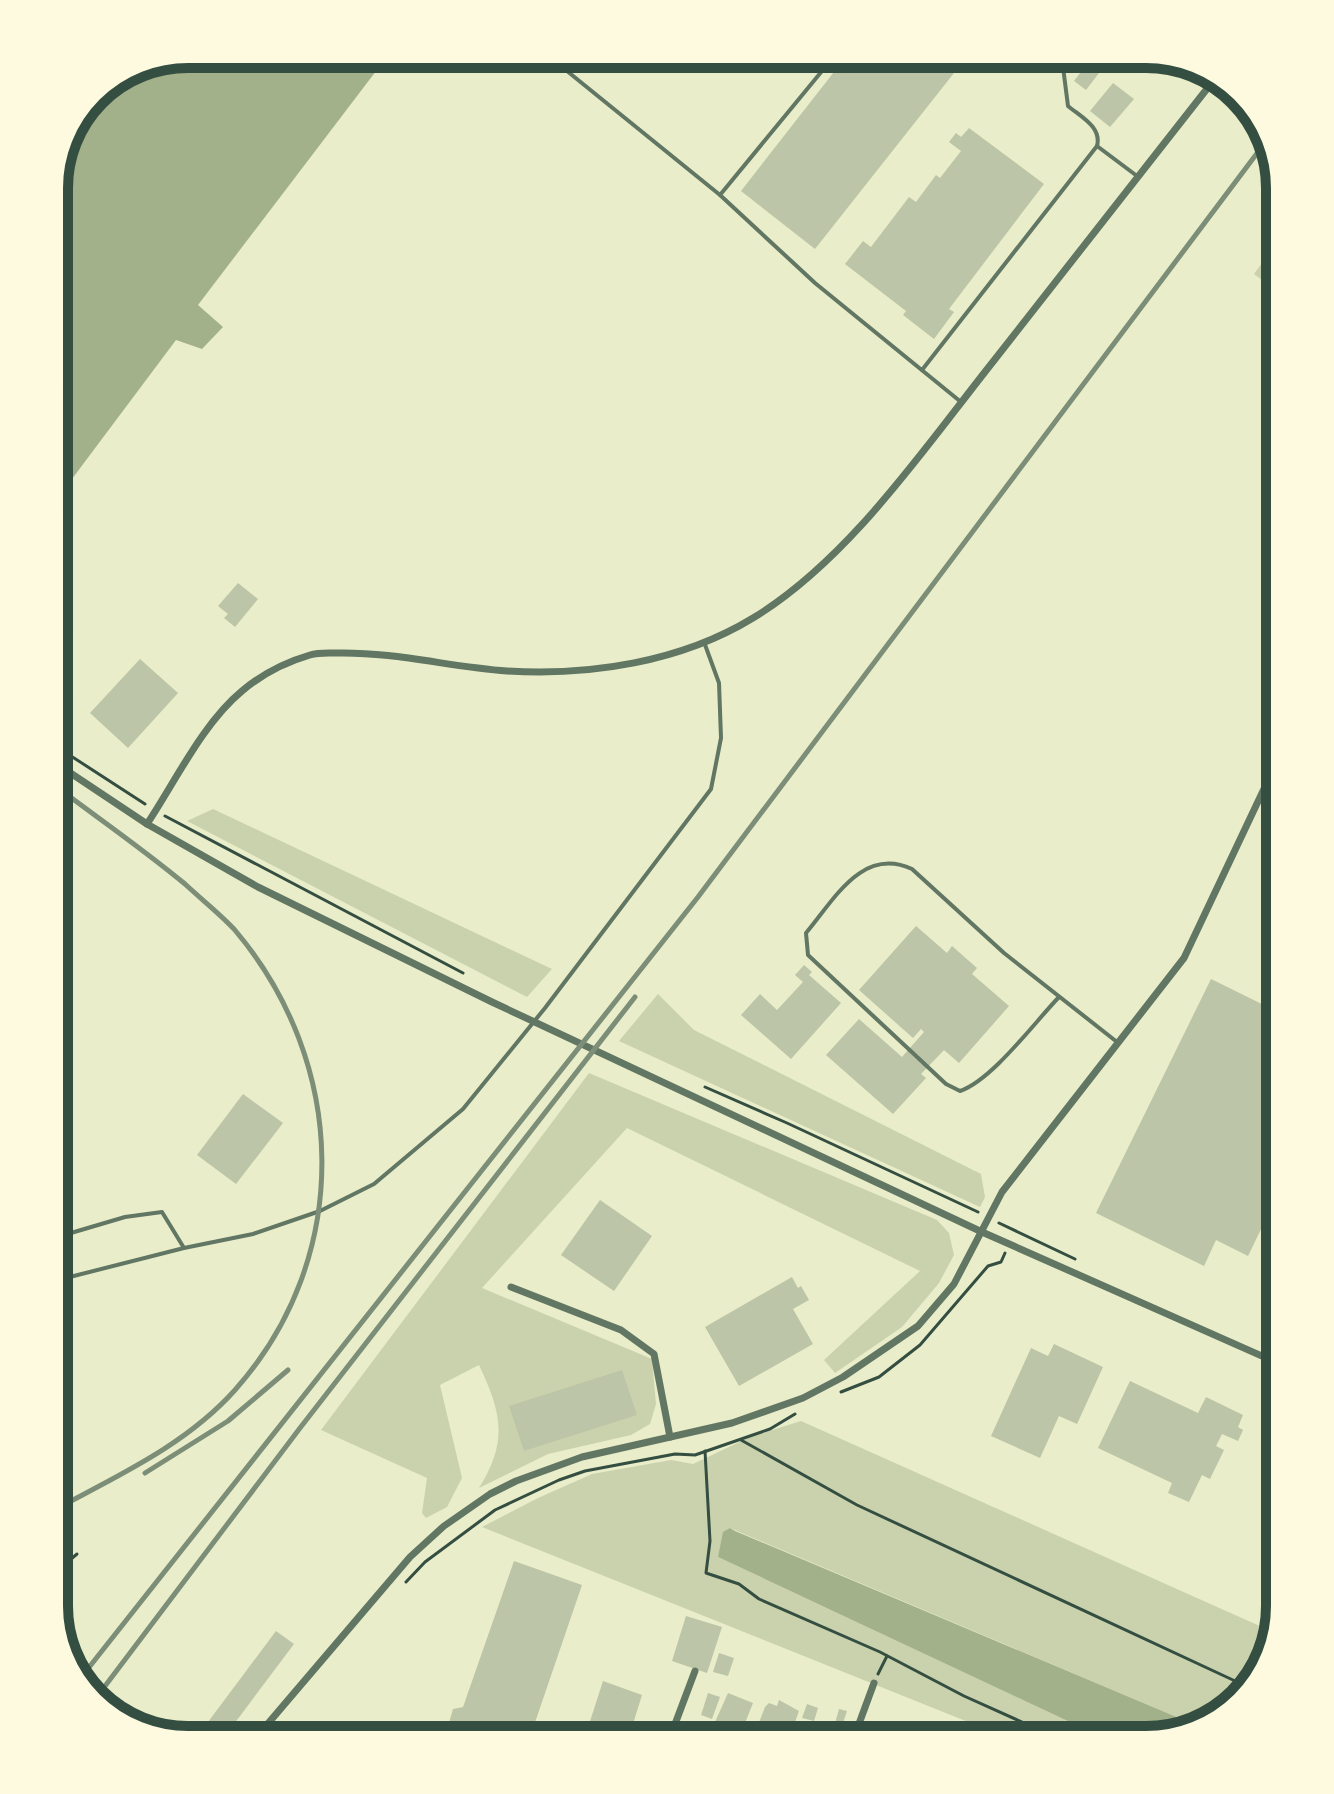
<svg xmlns="http://www.w3.org/2000/svg" width="1334" height="1794" viewBox="0 0 1334 1794" font-family="Cabin,sans-serif">
	<style>
		.green { fill: #cad2ad }
		.water { fill: #a3b18a }
		.building { fill: #bcc5a7 }
		.lines { fill: none; stroke-linecap: round; stroke-linejoin: round }
		.path { stroke: #344e41; stroke-width: 3 }
		.service { stroke: #617663; stroke-width: 4 }
		.minor { stroke: #617663; stroke-width: 7 }
		.rail { stroke: #7c8e77; stroke-width: 5 }
		.rim { fill: none; stroke: #344e41; stroke-width: 10 }
	</style>
	<rect width="100%" height="100%" fill="#e9edc9"/>
	<g class="green">
		<path d="M1280,238V294L1254,274Z"/>
		<path d="M213,809L552,969L527,997L187,821Z"/>
		<path d="M658,994L694,1030L981,1174L985,1197L980,1207L619,1041Z"/>
		<path d="M589,1073L937,1220L949,1233L954,1255L939,1283L902,1327L835,1373L824,1360L920,1271L627,1128L482,1288L652,1359L656,1404L650,1424L631,1435L548,1454L479,1488C508,1441 502,1414 479,1365L440,1385L462,1478L447,1507L426,1518L422,1513L427,1478L321,1430Z"/>
		<path d="M801,1421L1273,1632L1262,1673L1213,1722L1198,1726L730,1528L718,1557L1108,1740H1013L482,1527L538,1498L592,1474L671,1460L693,1464L750,1437Z"/>
	</g>
	<g class="water">
		<path d="M188,54H389L198,305L223,327L202,349L176,340L54,503V179L68,128L99,88Z"/>
		<path d="M730,1528L735,1531L1198,1726L1147,1740H1108L718,1557L723,1532Z"/>
	</g>
	<g class="building">
		<path d="M848,54H969L815,249L741,191Z"/>
		<path d="M1087,64L1099,73L1086,90L1074,81Z"/>
		<path d="M1113,83L1134,99L1110,127L1090,111Z"/>
		<path d="M969,128L1044,184L949,309L954,312L934,339L903,315L906,311L845,264L863,241L871,247L909,197L916,202L936,175L940,178L961,151L949,142L956,133L961,137Z"/>
		<path d="M238,583L258,599L235,627L224,618L228,614L218,606Z"/>
		<path d="M140,659L178,693L128,748L90,713Z"/>
		<path d="M916,926L947,953L952,946L977,968L972,974L1009,1006L959,1063L944,1050L921,1074L926,1078L893,1114L826,1055L859,1019L902,1057L924,1032L921,1029L913,1038L859,990Z"/>
		<path d="M804,965L812,972L809,975L841,1003L791,1059L741,1015L760,994L777,1010L803,982L795,975Z"/>
		<path d="M1211,979L1280,1013V1190L1248,1256L1216,1240L1204,1266L1096,1213Z"/>
		<path d="M243,1094L283,1123L236,1184L197,1155Z"/>
		<path d="M600,1200L652,1236L614,1291L561,1255Z"/>
		<path d="M792,1277L798,1288L801,1286L809,1300L793,1309L813,1344L739,1386L705,1327Z"/>
		<path d="M1054,1344L1103,1367L1077,1424L1059,1416L1040,1458L991,1436L1031,1348L1048,1356Z"/>
		<path d="M622,1370L637,1415L524,1451L509,1406Z"/>
		<path d="M1130,1381L1198,1413L1206,1397L1243,1415L1238,1427L1243,1430L1238,1441L1222,1434L1216,1446L1224,1450L1210,1479L1202,1475L1189,1502L1168,1493L1172,1483L1098,1448Z"/>
		<path d="M514,1561L582,1585L529,1740H444L453,1709L463,1707Z"/>
		<path d="M686,1616L722,1627L707,1673L672,1661Z"/>
		<path d="M276,1631L294,1644L222,1740H215L202,1730Z"/>
		<path d="M719,1653L734,1658L728,1676L713,1672Z"/>
		<path d="M603,1681L642,1695L628,1740H584Z"/>
		<path d="M708,1693L720,1697L712,1719L701,1715Z"/>
		<path d="M728,1693L753,1703L741,1733L734,1730L730,1740H707Z"/>
		<path d="M779,1700L799,1711L794,1725L787,1722L780,1740L753,1738L765,1707L769,1703L777,1706Z"/>
		<path d="M807,1704L818,1708L814,1721L802,1718Z"/>
		<path d="M839,1709L847,1711L841,1729L834,1727Z"/>
		<path d="M809,1724L838,1735L836,1740H803Z"/>
	</g>
	<g class="lines">
		<g class="path">
			<path d="M54,745L145,804"/>
			<path d="M165,816L463,973"/>
			<path d="M705,1087L787,1123L978,1212"/>
			<path d="M999,1223L1075,1259"/>
			<path d="M841,1392L879,1377L920,1345L988,1266L1001,1262L1005,1253"/>
			<path d="M741,1440L857,1505L1248,1687"/>
			<path d="M705,1451L710,1541L706,1573L739,1584L759,1599L880,1652L964,1696L1062,1740"/>
			<path d="M54,1569L64,1565L77,1554"/>
			<path d="M406,1582L425,1562L495,1510L559,1480L585,1471L675,1454L695,1455L770,1429L795,1414"/>
			<path d="M878,1674L887,1656"/>
		</g>
		<g class="service">
			<path d="M546,54L720,195"/>
			<path d="M836,54L720,195L815,283L961,402"/>
			<path d="M1187,64L1210,83"/>
			<path d="M1097,146L1137,176"/>
			<path d="M922,370L1097,146C1102,127 1081,117 1068,106L1063,67L1049,54"/>
			<path d="M1059,997C1034,1023 992,1080 960,1091L946,1084L808,955L806,933C834,900 862,846 912,869L1004,953L1117,1042"/>
			<path d="M54,1238L125,1217L162,1212L184,1248"/>
			<path d="M54,1281L184,1248L253,1234L320,1211L374,1184L463,1109L545,1008L711,789L721,738L719,683L704,642"/>
		</g>
		<g class="minor">
			<path d="M54,762L147,824L258,887L492,1002L982,1232L1280,1364"/>
			<path d="M147,824C175,782 203,723 242,691C261,675 286,662 310,655C319,652 329,653 338,653C395,652 450,667 507,671C590,676 681,662 753,618C843,564 917,459 981,377C1060,277 1139,177 1217,76"/>
			<path d="M511,1287L621,1330L654,1354L670,1437"/>
			<path d="M254,1740L410,1557L444,1526L490,1494L516,1481L582,1457L732,1423L803,1398L843,1377L918,1326L954,1284L1002,1192L1184,958L1280,755"/>
			<path d="M669,1740L695,1671"/>
			<path d="M853,1740L874,1683"/>
		</g>
		<g class="rail">
			<path d="M145,1473L228,1421L288,1370"/>
			<path d="M54,1510C117,1476 186,1445 235,1390C354,1256 348,1063 234,929C219,913 201,899 185,884C143,849 98,818 54,785"/>
			<path d="M79,1680L698,897L1267,140"/>
			<path d="M96,1698L300,1428L635,997"/>
		</g>
	</g>
	<path d="M0 0H1334V1794H0ZM188 68H1146A120 120 0 0 1 1266 188V1606A120 120 0 0 1 1146 1726H188A120 120 0 0 1 68 1606V188A120 120 0 0 1 188 68Z" fill="#fefae0" fill-rule="evenodd"/>
	<path class="rim" d="M188 68H1146A120 120 0 0 1 1266 188V1606A120 120 0 0 1 1146 1726H188A120 120 0 0 1 68 1606V188A120 120 0 0 1 188 68Z"/>
</svg>
